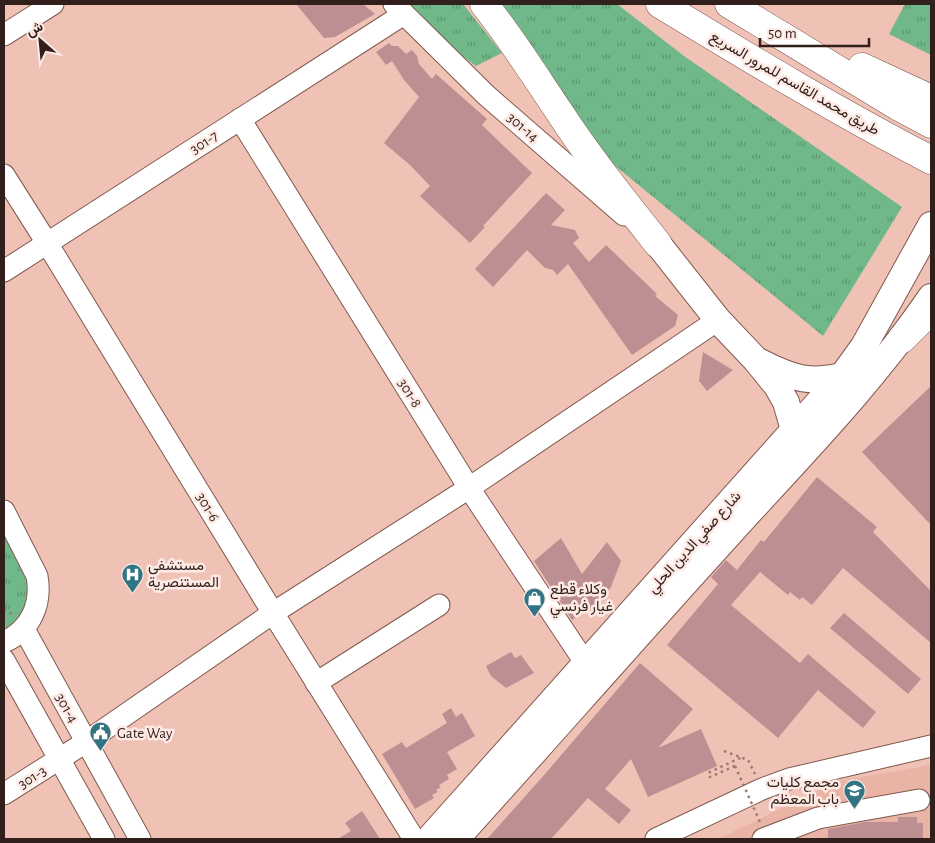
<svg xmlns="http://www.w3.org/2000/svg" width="935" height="843" viewBox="0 0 935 843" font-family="'Alegreya Sans',Vazirmatn,sans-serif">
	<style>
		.built { fill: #e9b3a5 }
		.grass { fill: url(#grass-tufts) }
		.building { fill: #bd8f92 }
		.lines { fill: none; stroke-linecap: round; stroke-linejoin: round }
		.minor-casing { stroke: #815a4f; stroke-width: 23 }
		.major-casing { stroke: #815a4f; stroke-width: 28 }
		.highway-casing { stroke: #815a4f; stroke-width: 29 }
		.path { stroke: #9b7a71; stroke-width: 2.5; stroke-dasharray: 2.5 4; stroke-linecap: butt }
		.minor { stroke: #fff; stroke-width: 21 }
		.major { stroke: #fff; stroke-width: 26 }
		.highway { stroke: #fff; stroke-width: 28 }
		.path-bridge { stroke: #9b7a71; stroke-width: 2.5; stroke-dasharray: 2.5 4; stroke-linecap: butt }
		.labels { text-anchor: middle; stroke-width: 5; stroke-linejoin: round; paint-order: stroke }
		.street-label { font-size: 15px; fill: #301f1a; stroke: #feeae5 }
		.poi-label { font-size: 15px; fill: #301f1a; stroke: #feeae5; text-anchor: start }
	</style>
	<defs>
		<pattern id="grass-tufts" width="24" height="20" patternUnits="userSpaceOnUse" patternTransform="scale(1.25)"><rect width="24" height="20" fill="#70b88a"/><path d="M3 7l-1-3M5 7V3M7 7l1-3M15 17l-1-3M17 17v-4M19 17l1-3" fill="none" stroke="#5c9570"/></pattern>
	</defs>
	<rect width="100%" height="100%" fill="#f0c2b6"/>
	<path class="built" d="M931,765V839H718L838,781Z"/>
	<g class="grass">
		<path d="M408,4H463L502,53L476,66L450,47Z"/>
		<path d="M499,4H617L684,56L902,207L823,336L597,151Z"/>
		<path d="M905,4H931V55L889,34Z"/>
		<path d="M4,531C16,554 37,582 25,609C20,619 14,626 4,631Z"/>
	</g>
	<g class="building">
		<path d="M296,4H363L375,14L335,37L324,38Z"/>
		<path d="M389,43L392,46H398L406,54L412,50L417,56L419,64L432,79L436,74L487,119L482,125L532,173L483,226L485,227L470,243L420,196L430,186L410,165L384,143L419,97L404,80L392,61L386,65L376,52Z"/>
		<path d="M546,193L565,210L551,225L575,230L579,238L573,243L589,262L606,245L657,294L655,296L678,315L675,326L632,355L568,264L557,275L553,270L545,268L527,250L493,287L475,269Z"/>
		<path d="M703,352L733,370L707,391L699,381Z"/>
		<path d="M931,386V525L862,452Z"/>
		<path d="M817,477L877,527L873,532L931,591V643L843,568L812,605L802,597L800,600L790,592L788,595L760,572L731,605L800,663L808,654L876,712L863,728L818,690L778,738L667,645L718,584L711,577L726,560L737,570L761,540L764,542Z"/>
		<path d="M561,538L582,574L607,542L621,561L611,587L595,605L572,620L534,561Z"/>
		<path d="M844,613L921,679L908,694L830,628Z"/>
		<path d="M511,652L515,658L521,655L534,673L506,688L491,676L486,666Z"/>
		<path d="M640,663L693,709L658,748L701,729L717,766L648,797L631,759L605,789L631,810L619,824L588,798L551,839H487L545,774Z"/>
		<path d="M451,708L456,717L462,713L475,736L447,752L457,769L447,775L449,779L439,785L441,787L436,790L438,792L432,795L434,798L415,809L382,754L402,742L406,748L447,723L442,714Z"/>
		<path d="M362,811L380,839H338L351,831L345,823Z"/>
		<path d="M898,817H917V823H923V839H828V829L866,822H898Z"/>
	</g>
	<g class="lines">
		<defs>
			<g id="minor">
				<path d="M394,4L486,95L624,215"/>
				<path d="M4,35L53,4"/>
				<path d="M240,119L469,488L586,664"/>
				<path d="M4,175L47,243L273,613L414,839"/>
				<path d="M4,271L404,14"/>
				<path d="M4,511L37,576C42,604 31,630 4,642"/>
				<path d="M24,629L140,839"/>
				<path d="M4,660L104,839"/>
				<path d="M316,683L439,605"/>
				<path d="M4,794L86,742L273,613L469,488L718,320"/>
				<path d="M656,839L762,789L789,779L931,746"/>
				<path d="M763,839L818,818L919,800"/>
			</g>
			<g id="major">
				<path d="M658,244L718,320L755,359L777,386L786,402L794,430"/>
				<path d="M760,362C793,379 813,385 849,374"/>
				<path d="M429,839L843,375L864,346L931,225"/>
				<path d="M456,839C549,736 640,632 733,530C802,454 873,382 931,297"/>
			</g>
			<g id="highway">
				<path d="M484,4C512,39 535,76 560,113C590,159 624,201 658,244"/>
				<path d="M660,4C749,58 838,112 931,160"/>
				<path d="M729,4L901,108L931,124"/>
				<path d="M862,67L931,99"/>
				<path d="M902,339L920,321L931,314"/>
			</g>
		</defs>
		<use href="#minor" class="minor-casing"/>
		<use href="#major" class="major-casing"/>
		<use href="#highway" class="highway-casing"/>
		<g class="path">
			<path d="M4,609L13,615"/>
			<path d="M724,751L748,760L755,774"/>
			<path d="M735,766L710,777L708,773L742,757"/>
		</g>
		<use href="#minor" class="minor"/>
		<use href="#major" class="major"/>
		<use href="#highway" class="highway"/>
		<path class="path-bridge" d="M735,766L760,822"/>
	</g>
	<defs>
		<symbol id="hospital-pin" viewBox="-11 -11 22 30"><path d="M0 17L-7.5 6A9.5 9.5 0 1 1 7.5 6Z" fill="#317584" stroke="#feeae5"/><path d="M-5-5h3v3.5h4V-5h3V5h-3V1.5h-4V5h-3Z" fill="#fff"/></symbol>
		<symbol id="shop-pin" viewBox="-11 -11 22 30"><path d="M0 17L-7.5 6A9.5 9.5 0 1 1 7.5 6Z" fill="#317584" stroke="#feeae5"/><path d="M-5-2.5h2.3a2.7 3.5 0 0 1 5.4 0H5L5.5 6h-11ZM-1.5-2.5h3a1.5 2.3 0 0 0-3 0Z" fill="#fff"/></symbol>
		<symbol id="civic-pin" viewBox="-11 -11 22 30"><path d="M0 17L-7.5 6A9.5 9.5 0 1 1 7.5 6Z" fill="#317584" stroke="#feeae5"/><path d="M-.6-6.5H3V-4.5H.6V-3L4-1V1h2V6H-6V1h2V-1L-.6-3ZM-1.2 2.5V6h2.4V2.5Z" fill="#fff"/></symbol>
		<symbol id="university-pin" viewBox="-11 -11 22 30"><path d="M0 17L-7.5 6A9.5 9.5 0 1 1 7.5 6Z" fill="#317584" stroke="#feeae5"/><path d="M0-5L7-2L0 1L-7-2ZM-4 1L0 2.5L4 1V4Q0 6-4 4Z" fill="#fff"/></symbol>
	</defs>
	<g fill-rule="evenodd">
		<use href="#hospital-pin" x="120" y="562" width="25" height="34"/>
		<use href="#shop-pin" x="522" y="586" width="25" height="34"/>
		<use href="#civic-pin" x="88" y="720" width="25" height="34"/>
		<use href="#university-pin" x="842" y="778" width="25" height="34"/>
	</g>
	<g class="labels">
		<g class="street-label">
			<text transform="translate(795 83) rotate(30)" y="5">طريق محمد القاسم للمرور السريع</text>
			<text transform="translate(523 127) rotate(41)" y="5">301-14</text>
			<text transform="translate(204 142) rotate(-33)" y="5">301-7</text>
			<text transform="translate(410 393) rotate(58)" y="5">301-8</text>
			<text transform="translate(208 507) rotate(59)" y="5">301-6</text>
			<text transform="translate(694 542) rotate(-48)" y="5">شارع صفي الدين الحلي</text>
			<text transform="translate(67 708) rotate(61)" y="5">301-4</text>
			<text transform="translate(32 777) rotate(-32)" y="5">301-3</text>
		</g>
		<g class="poi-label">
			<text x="148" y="570">مستشفى<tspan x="148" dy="17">المستنصرية</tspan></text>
			<text x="550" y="594">وكلاء قطع<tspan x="550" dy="17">غيار فرنسي</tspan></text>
			<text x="117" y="738">Gate Way</text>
			<text x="839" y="787" text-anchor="end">مجمع كليات<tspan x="839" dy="17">باب المعظم</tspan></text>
		</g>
	</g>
	<rect width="935" height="843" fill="none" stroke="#301f1a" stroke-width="10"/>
	<g transform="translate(40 40) rotate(333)" stroke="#feeae5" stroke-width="4" paint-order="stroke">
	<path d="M0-4L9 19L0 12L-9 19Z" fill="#301f1a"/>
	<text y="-8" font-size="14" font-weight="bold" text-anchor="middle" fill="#301f1a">ش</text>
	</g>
	<path d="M760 38v8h109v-8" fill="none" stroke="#301f1a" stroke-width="2.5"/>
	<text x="768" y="38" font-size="15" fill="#301f1a" stroke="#feeae5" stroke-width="4" paint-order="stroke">50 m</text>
</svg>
